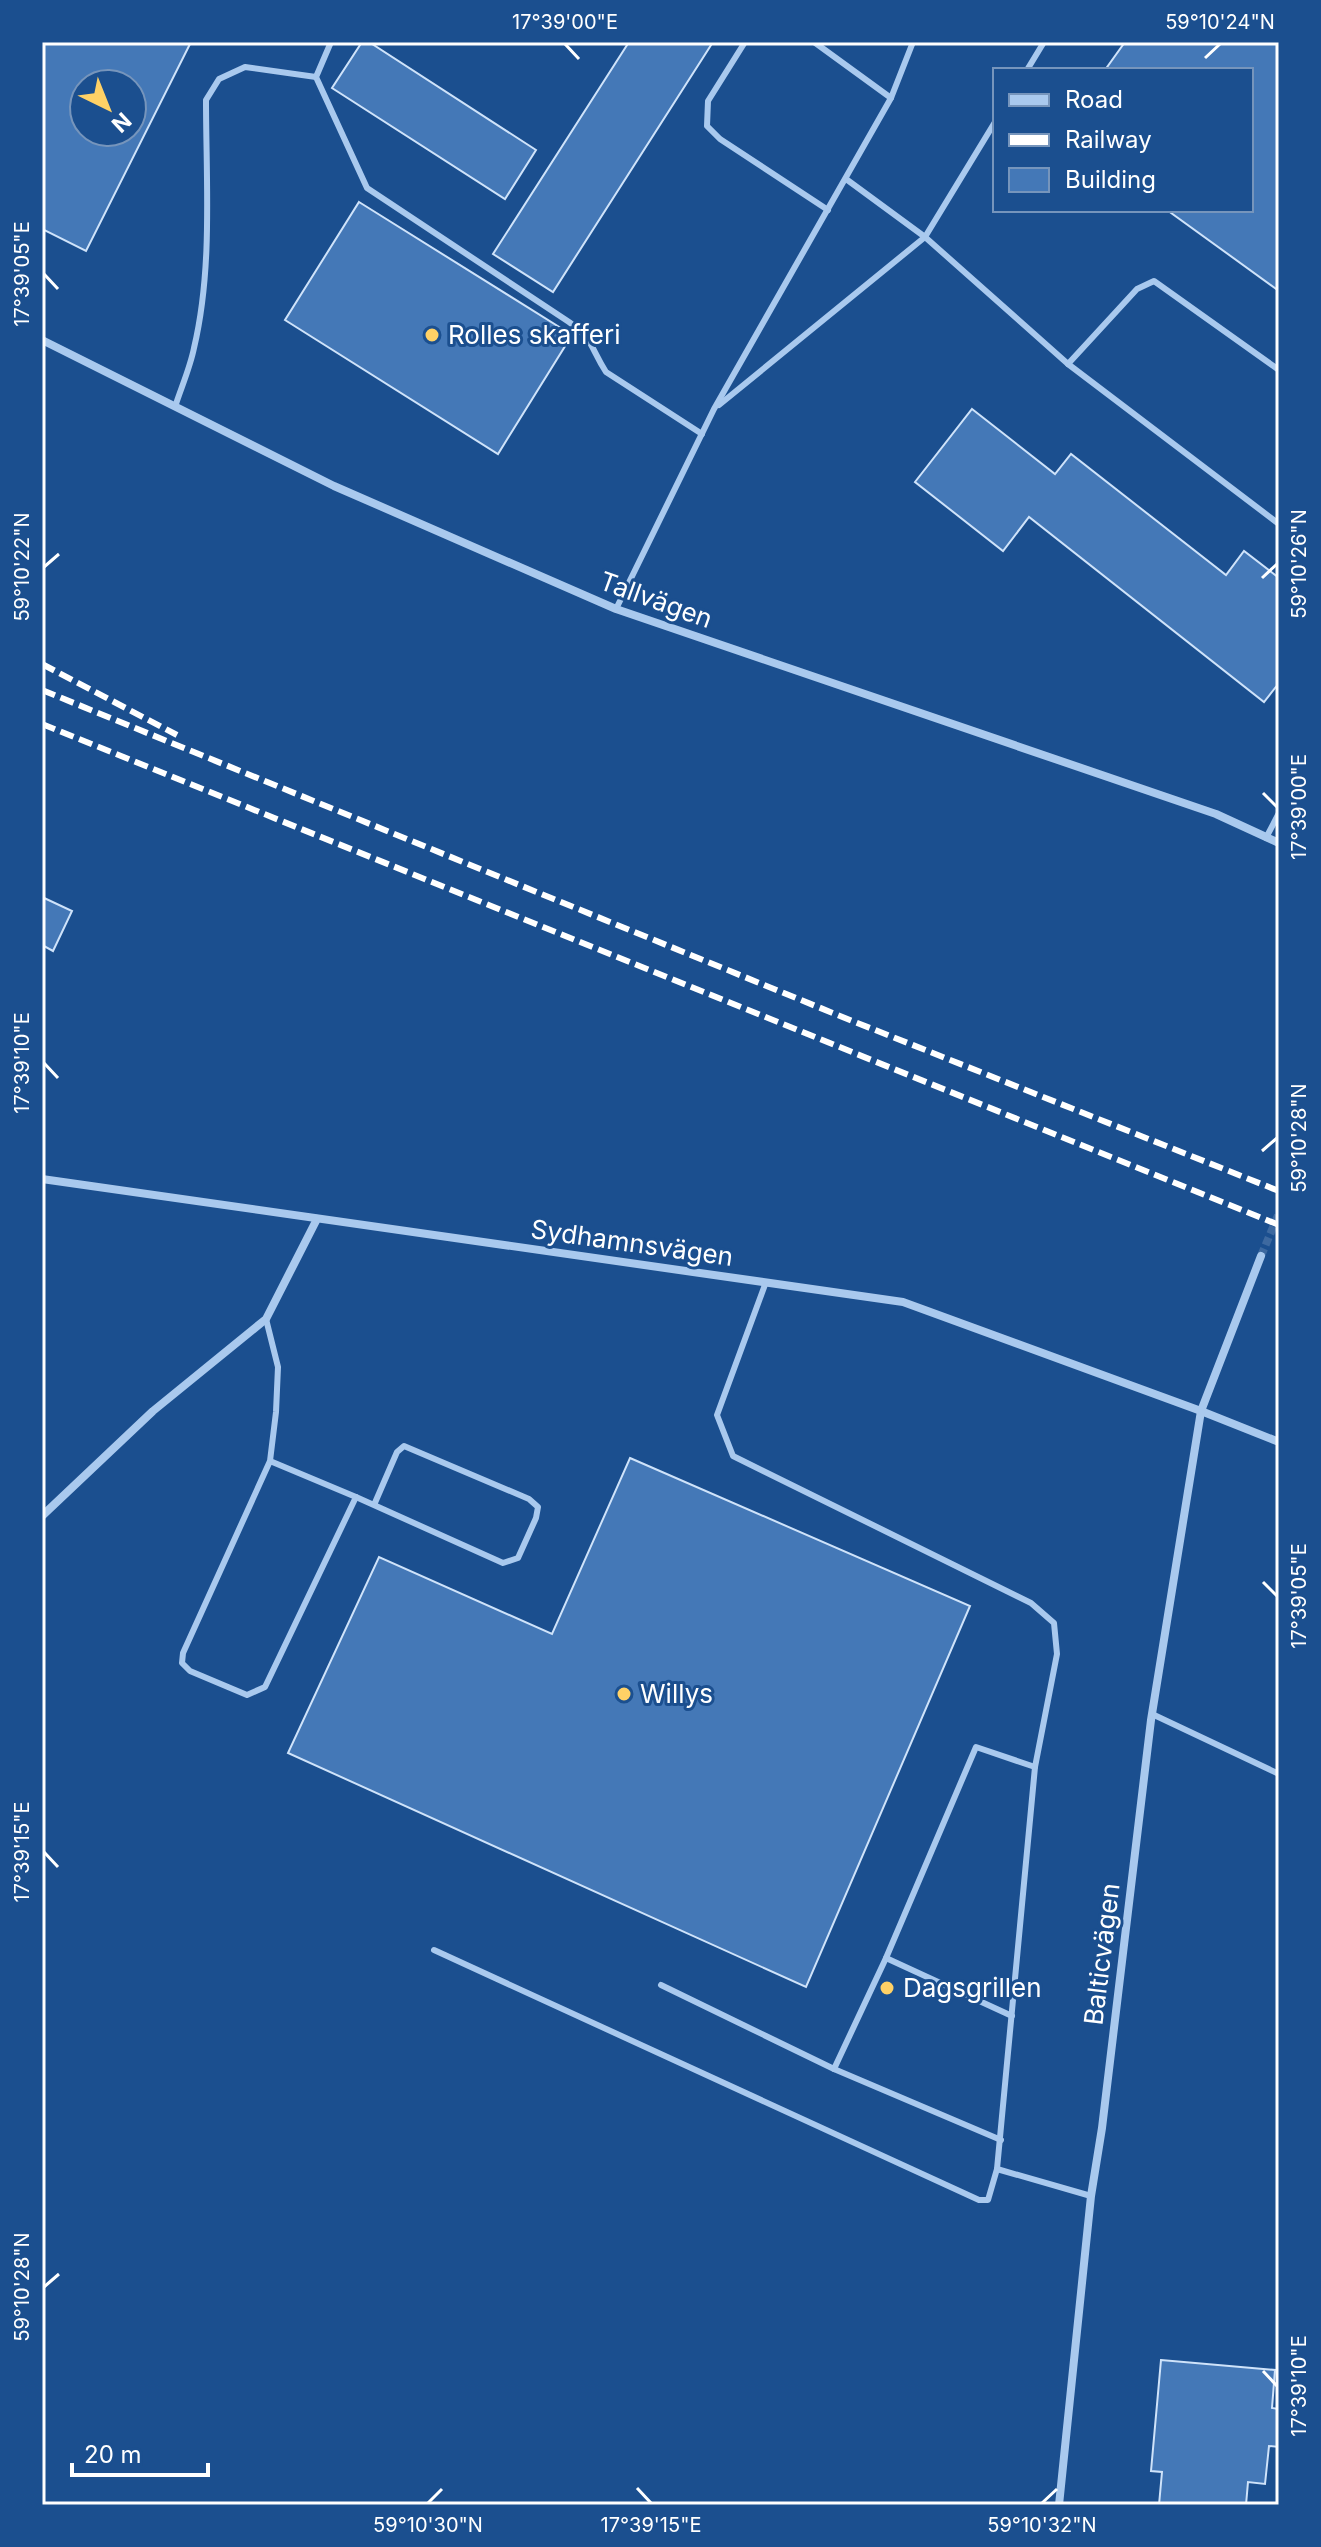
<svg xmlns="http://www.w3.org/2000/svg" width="1321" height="2547" viewBox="0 0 1321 2547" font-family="Inter,sans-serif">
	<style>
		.building { fill: #4478b7; stroke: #cfe3fa; stroke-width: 2; fill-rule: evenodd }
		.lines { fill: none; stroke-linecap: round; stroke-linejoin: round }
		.minor-tunnel { stroke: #3d69a0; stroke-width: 8; stroke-dasharray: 8 4; stroke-linecap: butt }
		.service { stroke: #a9c9ee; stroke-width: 6 }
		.minor { stroke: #a9c9ee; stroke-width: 8 }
		.rail { stroke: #fff; stroke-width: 6; stroke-dasharray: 14 6; stroke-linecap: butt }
		.ticks { fill: none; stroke: #fff; stroke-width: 3 }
		.poi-dot { fill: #ffd166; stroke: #1b4f8f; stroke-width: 3 }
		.labels { text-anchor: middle; stroke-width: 6; stroke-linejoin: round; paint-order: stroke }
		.poi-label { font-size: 26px; fill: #fff; stroke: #1b4f8f; text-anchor: start }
		.street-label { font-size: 26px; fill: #fff; stroke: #1b4f8f }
		.neatline { fill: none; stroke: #fff; stroke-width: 3 }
		.ticks-label { font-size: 20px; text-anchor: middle; fill: #fff }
	</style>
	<rect width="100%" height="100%" fill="#1b4f8f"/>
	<g class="building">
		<path d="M42,42H191L86,251L42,229ZM84,84H132V132H84Z"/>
		<path d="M362,42H369L536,150L505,199L332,88Z"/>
		<path d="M629,42H713L553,292L493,254Z"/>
		<path d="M1125,42H1279V291L1167,210H1251V70H1105Z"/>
		<path d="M359,202L572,335L498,454L285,320Z"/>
		<path d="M972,409L1055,474L1071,454L1226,575L1244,551L1279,578V683L1264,702L1029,517L1003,551L915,482Z"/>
		<path d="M42,897L72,911L53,951L42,945Z"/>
		<path d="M630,1458L970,1606L806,1987L288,1753L379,1557L552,1634Z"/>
		<path d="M1161,2360L1275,2370L1272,2408L1279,2409V2447L1269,2446L1265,2484L1248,2482L1246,2505H1159L1162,2472L1151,2471Z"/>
	</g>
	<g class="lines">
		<path class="minor-tunnel" d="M1261,1256L1279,1213"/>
		<g class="service">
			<path d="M331,42L316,77L367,188L569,322C594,340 590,347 606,372L702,434"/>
			<path d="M745,42L708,101L707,126L720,139L828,210"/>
			<path d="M814,42L891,98"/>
			<path d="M1027,70L1044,42"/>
			<path d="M846,179L925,237L1068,364L1279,524"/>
			<path d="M1068,364L1137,289L1154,281L1279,370"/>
			<path d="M719,405L925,237L995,122"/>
			<path d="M175,407C181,388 190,368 194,348C213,268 206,181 206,100L219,79L245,67L316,77"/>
			<path d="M616,609L714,409L891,98L913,42"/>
			<path d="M1266,838L1279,813"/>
			<path d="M766,1282L717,1415L733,1456L1031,1603L1054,1623L1057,1654L1035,1767L997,2169L1091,2196"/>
			<path d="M266,1319L278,1367L276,1412L270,1461L183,1653L182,1663L190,1671L247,1695L265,1687L356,1497L270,1461"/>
			<path d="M356,1497L503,1563L518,1558L536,1518L538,1507L529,1499L404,1446L397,1452L374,1505"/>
			<path d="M1152,1714L1279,1774"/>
			<path d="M434,1950L979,2200H988L997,2169"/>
			<path d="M661,1985L834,2069L886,1958"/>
			<path d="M1012,2016L886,1958L976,1747L1035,1767"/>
			<path d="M834,2069L1001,2140"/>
		</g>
		<g class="minor">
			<path d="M42,340L334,486L616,609L1216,814L1279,843"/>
			<path d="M42,1179L903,1302L1201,1411L1279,1442"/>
			<path d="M42,1516L153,1411L266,1319L317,1219"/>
			<path d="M1059,2505L1091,2196L1102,2128L1151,1720L1201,1411L1261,1256"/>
		</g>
		<g class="rail">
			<path d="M42,664L177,735"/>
			<path d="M42,690L845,1018L1279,1191"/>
			<path d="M42,724L1279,1225"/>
		</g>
	</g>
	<path class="ticks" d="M565,44L579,59M1205,58L1220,44M44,274L58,289M44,567L59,554M1262,578L1277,564M1263,793L1277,807M44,1063L58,1078M1262,1151L1277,1138M1263,1582L1277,1596M44,1852L58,1867M44,2287L59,2274M1263,2371L1277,2386M637,2488L651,2503M428,2503L442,2489M1042,2503L1057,2489"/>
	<g class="poi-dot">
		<circle cx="432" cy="335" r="8"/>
		<circle cx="624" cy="1694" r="8"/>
		<circle cx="887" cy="1988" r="8"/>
	</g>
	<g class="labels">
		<g class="poi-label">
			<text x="448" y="344">Rolles skafferi</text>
			<text x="640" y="1703">Willys</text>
			<text x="903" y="1997">Dagsgrillen</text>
		</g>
		<g class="street-label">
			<text transform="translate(656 600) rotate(20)" y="9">Tallvägen</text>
			<text transform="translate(632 1243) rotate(8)" y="9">Sydhamnsvägen</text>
			<text transform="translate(1102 1954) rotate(-83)" y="9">Balticvägen</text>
		</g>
	</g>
	<rect width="1321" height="2547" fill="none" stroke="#1b4f8f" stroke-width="88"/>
	<rect x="993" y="68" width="260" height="144" fill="#1b4f8f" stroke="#7695bc" stroke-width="2"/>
	<rect x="1009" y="94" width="40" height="12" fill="#a9c9ee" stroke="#7695bc" stroke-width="2"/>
	<text x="1065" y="108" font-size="24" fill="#ffffff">Road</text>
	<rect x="1009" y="134" width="40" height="12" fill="#ffffff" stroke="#7695bc" stroke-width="2"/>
	<text x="1065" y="148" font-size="24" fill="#ffffff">Railway</text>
	<rect x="1009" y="168" width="40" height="24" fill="#4478b7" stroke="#7695bc" stroke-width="2"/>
	<text x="1065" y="188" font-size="24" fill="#ffffff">Building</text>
	<g transform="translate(108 108) rotate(137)"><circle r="38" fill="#1b4f8f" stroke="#7695bc" stroke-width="2"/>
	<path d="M0-6L14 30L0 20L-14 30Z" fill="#ffd166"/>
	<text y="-12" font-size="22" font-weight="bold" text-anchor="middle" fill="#ffffff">N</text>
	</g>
	<path d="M72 2463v12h136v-12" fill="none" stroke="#ffffff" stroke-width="4"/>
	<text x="84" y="2463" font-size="24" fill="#ffffff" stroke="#1b4f8f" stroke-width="6" paint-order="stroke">20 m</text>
	<rect x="44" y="44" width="1233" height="2459" class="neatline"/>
	<g class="ticks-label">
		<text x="565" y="29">17°39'00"E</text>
		<text x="1220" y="29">59°10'24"N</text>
		<text transform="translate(22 274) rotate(-90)" y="7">17°39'05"E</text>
		<text transform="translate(1299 564) rotate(-90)" y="7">59°10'26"N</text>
		<text transform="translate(22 567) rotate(-90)" y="7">59°10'22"N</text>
		<text transform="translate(1299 807) rotate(-90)" y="7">17°39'00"E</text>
		<text transform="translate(22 1063) rotate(-90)" y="7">17°39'10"E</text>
		<text transform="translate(1299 1138) rotate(-90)" y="7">59°10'28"N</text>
		<text transform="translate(1299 1596) rotate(-90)" y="7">17°39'05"E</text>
		<text transform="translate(22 1852) rotate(-90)" y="7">17°39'15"E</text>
		<text transform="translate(22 2287) rotate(-90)" y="7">59°10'28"N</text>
		<text transform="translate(1299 2386) rotate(-90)" y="7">17°39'10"E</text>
		<text x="428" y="2532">59°10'30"N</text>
		<text x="651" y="2532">17°39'15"E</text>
		<text x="1042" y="2532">59°10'32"N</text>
	</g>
</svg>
